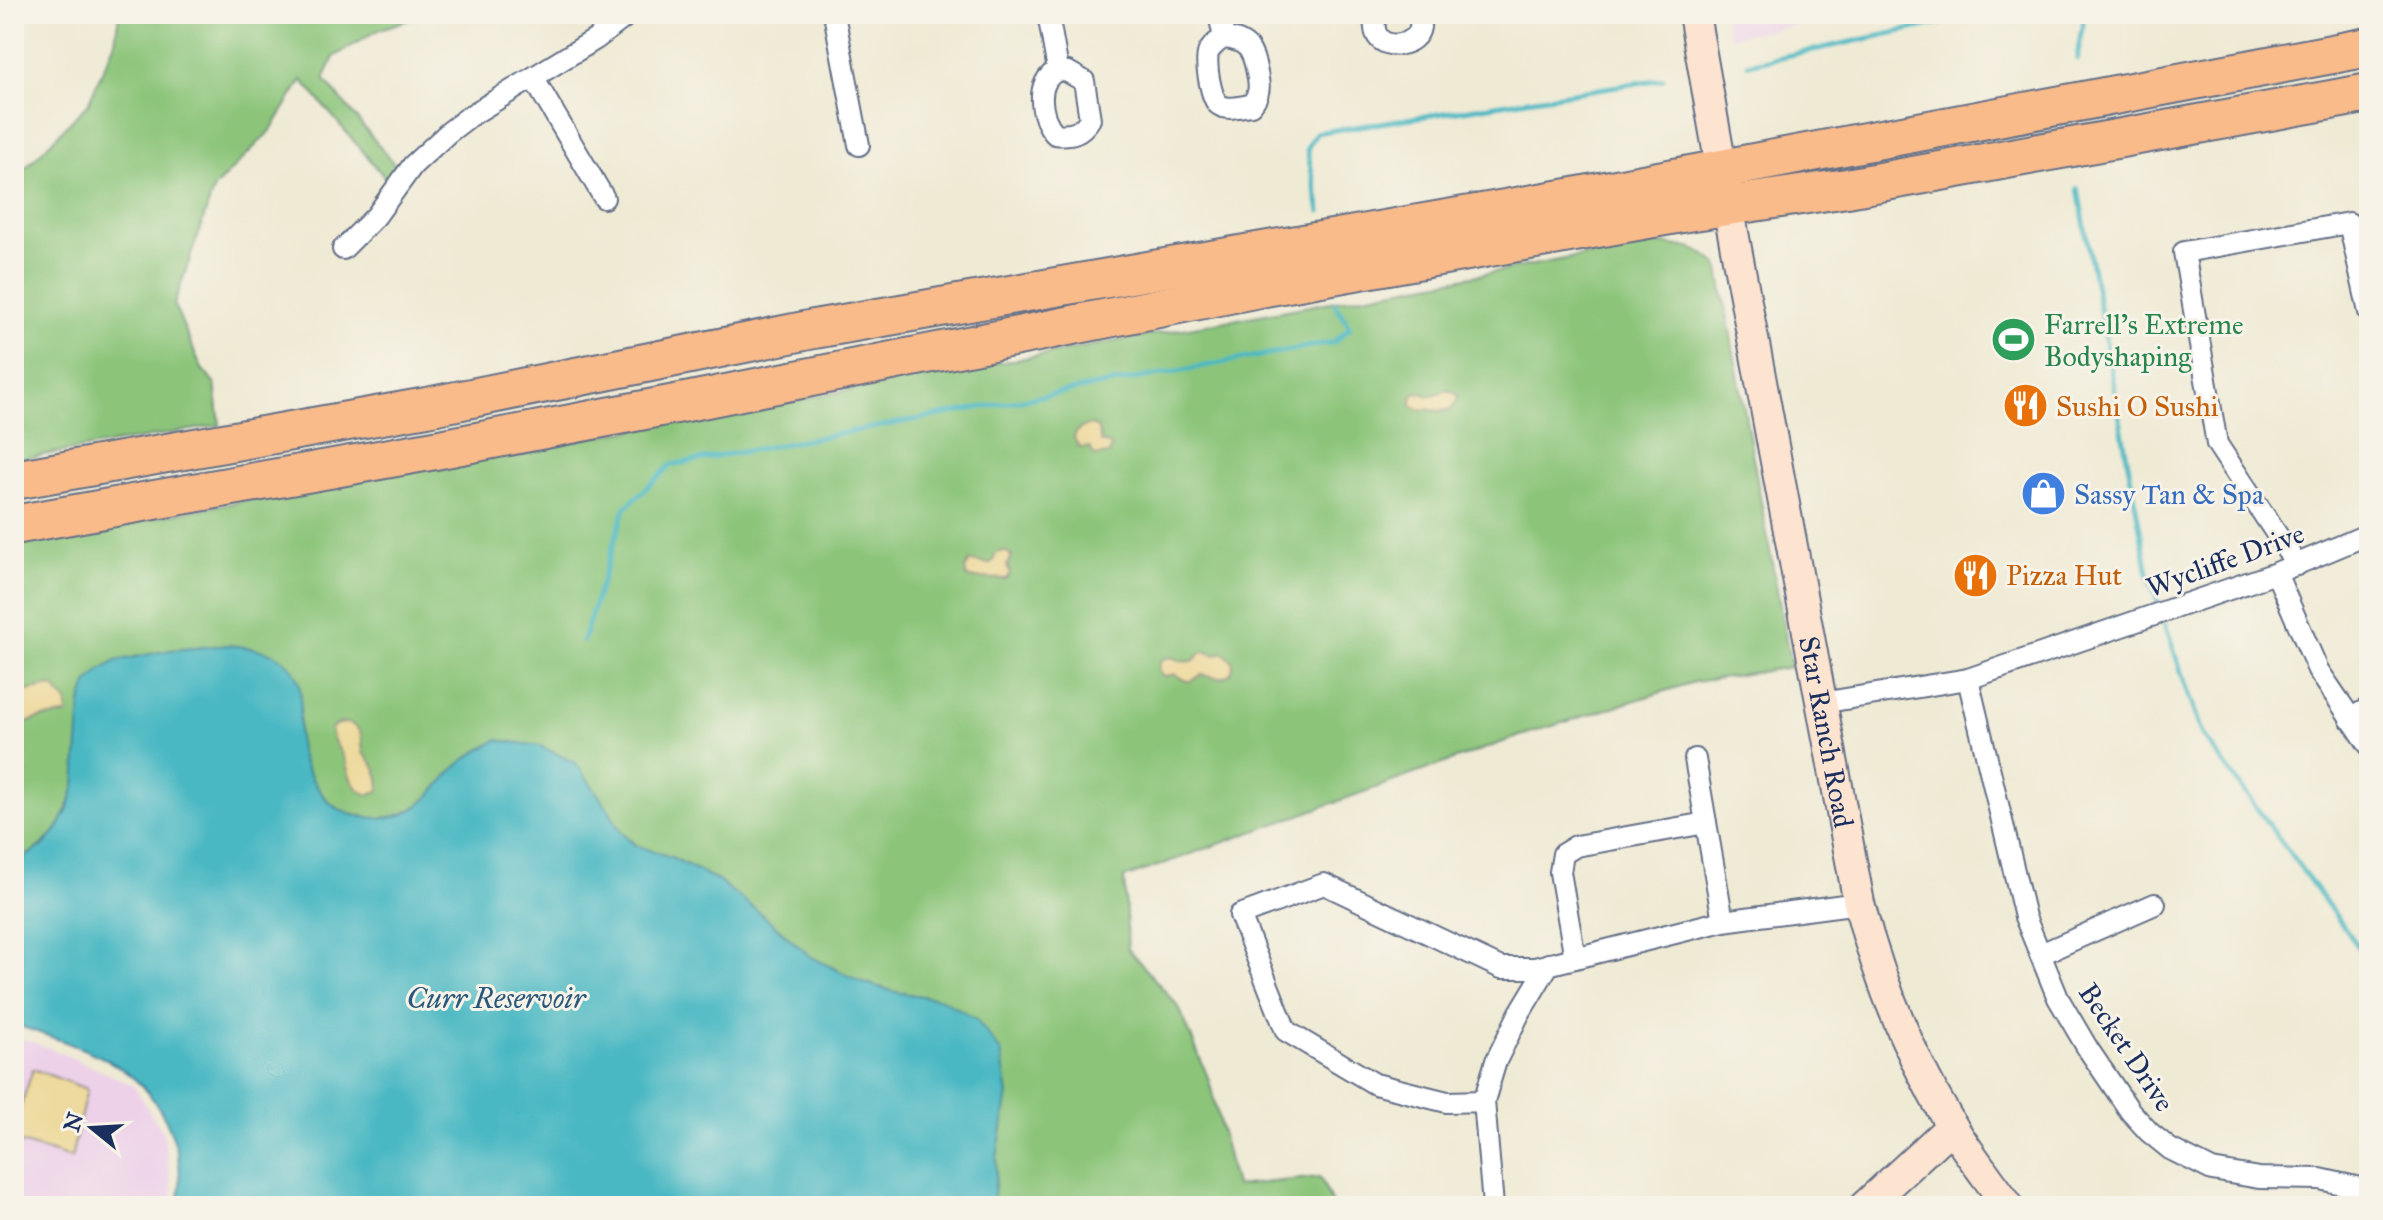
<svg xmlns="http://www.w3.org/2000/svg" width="2383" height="1220" viewBox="0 0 2383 1220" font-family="'IM FELL Great Primer',serif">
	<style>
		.built { fill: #edd1e9 }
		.green { fill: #8cc57a; stroke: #547a6c; stroke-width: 2 }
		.sand { fill: #eeda9e; stroke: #84847e; stroke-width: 2 }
		.water { fill: #4ab8c3; stroke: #327490; stroke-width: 2 }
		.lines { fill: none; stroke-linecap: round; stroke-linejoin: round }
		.stream { stroke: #4ab8c3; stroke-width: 5 }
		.street-casing { stroke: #657087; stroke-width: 24 }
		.secondary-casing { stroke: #657087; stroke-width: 34 }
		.highway-casing { stroke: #657087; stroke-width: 42 }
		.street { stroke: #fff; stroke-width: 20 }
		.secondary { stroke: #fde4d1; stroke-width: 30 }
		.highway { stroke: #fabb8b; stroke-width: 38 }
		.labels { text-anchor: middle; stroke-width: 6; stroke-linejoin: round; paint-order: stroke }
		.leisure-label { font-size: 28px; fill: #27864d; stroke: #f7f3e8; text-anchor: start }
		.food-label { font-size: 28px; fill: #c56008; stroke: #f7f3e8; text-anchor: start }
		.shop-label { font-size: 28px; fill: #366cbe; stroke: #f7f3e8; text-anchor: start }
		.street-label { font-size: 28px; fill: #1b2f5e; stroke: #f7f3e8 }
		.water-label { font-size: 30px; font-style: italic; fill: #29587c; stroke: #f7f3e8 }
	</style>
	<rect width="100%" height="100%" fill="#f7f3e8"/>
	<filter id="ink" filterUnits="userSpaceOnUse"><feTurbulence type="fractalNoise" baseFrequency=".0125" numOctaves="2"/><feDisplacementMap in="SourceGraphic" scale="16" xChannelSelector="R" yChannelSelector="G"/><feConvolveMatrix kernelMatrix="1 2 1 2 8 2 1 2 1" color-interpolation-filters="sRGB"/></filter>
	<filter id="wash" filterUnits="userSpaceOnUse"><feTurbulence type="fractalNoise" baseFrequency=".006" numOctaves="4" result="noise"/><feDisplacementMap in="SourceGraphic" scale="32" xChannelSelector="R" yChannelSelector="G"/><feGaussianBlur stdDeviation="1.8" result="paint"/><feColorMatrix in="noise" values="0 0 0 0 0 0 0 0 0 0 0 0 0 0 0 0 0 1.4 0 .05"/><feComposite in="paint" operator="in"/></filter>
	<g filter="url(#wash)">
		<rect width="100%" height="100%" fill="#efead4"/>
		<g class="built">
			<path d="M1725,14H1863L1729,37Z"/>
			<path d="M14,1036L49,1048L133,1085L163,1132L173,1191L171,1206H14Z"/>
		</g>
		<g class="green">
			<path d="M119,14H425L378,30L334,57L324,79L396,166L386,179L302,80L271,130L214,188L174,305L202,369L215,384L220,425L14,460V180L88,104L115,42Z"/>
			<path d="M1653,243C1681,246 1696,245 1718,265L1791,667L1694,682L1520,736L1124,878L1128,949L1179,1007L1209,1080L1235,1186L1320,1177L1333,1206H993L997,1157L941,999L895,992L859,981L811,957L765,917L717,880L671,857L635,845L621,832L609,810L457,767C442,785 425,805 402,814C383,821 353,818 336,807C320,797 304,770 300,751C296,735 300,708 300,690L75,785C63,829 52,840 14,864V543Z"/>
		</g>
		<g class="sand">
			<path d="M1448,390L1458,395C1456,412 1446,412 1431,410C1421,408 1419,412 1411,405L1414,393L1418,392L1429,396Z"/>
			<path d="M1091,425L1098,428L1101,442L1111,445V449L1109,454L1095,456L1089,447L1081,448C1067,437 1077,427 1091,425Z"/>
			<path d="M1005,551L1012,556L1007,565L1010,573L1006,579L969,578L966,575L965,569L970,561L989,564L993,561L996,553Z"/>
			<path d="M1206,652L1215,655L1223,652L1233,662L1232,672C1221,682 1213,676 1201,675C1187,685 1188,682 1174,674L1165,677L1159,673L1160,662C1173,653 1171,659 1183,661C1186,662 1190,661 1193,661L1201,653Z"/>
			<path d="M50,686L55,688L60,696L67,701V714C57,718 49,716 40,718C28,722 28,724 14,724V694Z"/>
			<path d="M347,723C365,728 361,739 363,753C373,762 382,777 379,790L369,795C365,793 361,792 358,789C349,781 348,768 344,758C339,748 331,741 331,728L338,724Z"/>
			<path d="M33,1069L87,1089L71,1158L14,1141V1127Z"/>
		</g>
		<path class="water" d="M228,645C250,647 281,650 294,671C308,694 295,725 300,750C303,767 321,797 335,807C351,818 382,821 401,815C426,806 438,784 456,767C467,756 484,748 497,740L540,746L576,763L609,810L621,832L635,845L671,857L717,880L765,917L811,957L859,981L895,992L941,999L976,1019L1001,1052L1008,1094L997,1157L993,1206H178C188,1146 161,1089 107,1060C79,1045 44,1035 14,1024V864L44,845L58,828L68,809L75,785L81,703L87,684L101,670L116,661L170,650Z"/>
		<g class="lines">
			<g class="stream">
				<path d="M2077,59L2084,14"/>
				<path d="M1748,64L1982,14"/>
				<path d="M2078,189L2148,573L2159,606"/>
				<path d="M1320,211L1307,149L1316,133L1663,79"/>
				<path d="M2162,616L2203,735L2369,961"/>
				<path d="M583,641L625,508L671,465L1334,342L1350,328L1335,304"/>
			</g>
		</g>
	</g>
	<g filter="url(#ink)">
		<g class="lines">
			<defs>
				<g id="street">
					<path d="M834,14L859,145"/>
					<path d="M1048,14L1058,70"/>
					<path d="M1219,14L1224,38"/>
					<path d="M1374,14C1375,20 1374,28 1376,33C1383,52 1418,46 1420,27C1421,25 1419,15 1418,14"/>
					<path d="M1224,38C1248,40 1253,51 1257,73C1260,87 1260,94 1251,105C1241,106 1228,111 1219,105C1211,100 1204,60 1209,51C1213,45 1218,41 1224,38Z"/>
					<path d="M1058,70L1068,72L1084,81L1090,119C1081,133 1072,136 1055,134C1040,117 1034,82 1058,70Z"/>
					<path d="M534,79L604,198"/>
					<path d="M343,249L376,216L413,165L449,132L470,116L596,39L629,14"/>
					<path d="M2297,565L2217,444L2184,252L2349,223L2369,312"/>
					<path d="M2276,573L2318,670L2369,745"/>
					<path d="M1968,679L2025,917L2058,998L2088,1049L2130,1111L2149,1132L2170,1149L2212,1170L2259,1178L2320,1179L2369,1190"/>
					<path d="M1821,703L1968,679L2276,573L2369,534"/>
					<path d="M2350,719L2369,708"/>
					<path d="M1695,759L1723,921"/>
					<path d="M2041,954L2155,904"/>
					<path d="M1575,958L1560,872L1563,854L1576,846L1706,823"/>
					<path d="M1484,1101L1496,1061L1519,1014L1549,964"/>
					<path d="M1493,1206L1484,1101L1447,1102L1375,1084L1286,1031L1240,915L1324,884L1501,968H1535L1723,921L1859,903"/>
				</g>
				<g id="secondary">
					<path id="s1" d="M1694,14L1728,206L1859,903C1879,981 1910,1056 1951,1125C1968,1153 1989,1179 2008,1206"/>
					<path d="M1865,1206L1952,1126"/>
				</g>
				<g id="highway">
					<path d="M14,480L427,407L814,329L1574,197L2369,47"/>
					<path d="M14,525L435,450L686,402L1254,289L1687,212L1847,188L2369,93"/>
				</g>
			</defs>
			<use href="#street" class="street-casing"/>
			<use href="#secondary" class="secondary-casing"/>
			<use href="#highway" class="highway-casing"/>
			<use href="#street" class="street"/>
			<use href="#secondary" class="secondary"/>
			<use href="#highway" class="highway"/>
		</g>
	</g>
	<defs>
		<symbol id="stadium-disc" viewBox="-11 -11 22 22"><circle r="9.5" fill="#2e9e5b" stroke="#f7f3e8"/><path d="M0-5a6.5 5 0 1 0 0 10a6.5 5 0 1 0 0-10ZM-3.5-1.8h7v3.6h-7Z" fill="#fff"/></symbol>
		<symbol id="restaurant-disc" viewBox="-11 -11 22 22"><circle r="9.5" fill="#e8710a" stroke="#f7f3e8"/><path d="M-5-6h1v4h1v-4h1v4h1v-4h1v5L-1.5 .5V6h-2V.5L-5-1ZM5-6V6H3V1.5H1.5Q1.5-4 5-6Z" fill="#fff"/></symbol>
		<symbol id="shop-disc" viewBox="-11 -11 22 22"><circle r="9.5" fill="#3f7fe0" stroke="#f7f3e8"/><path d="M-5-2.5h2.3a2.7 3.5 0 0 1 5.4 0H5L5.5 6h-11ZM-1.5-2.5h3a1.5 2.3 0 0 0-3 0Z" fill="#fff"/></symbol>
	</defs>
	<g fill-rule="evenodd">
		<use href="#stadium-disc" x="1988" y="314" width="51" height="51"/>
		<use href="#restaurant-disc" x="2000" y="380" width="51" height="51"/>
		<use href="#shop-disc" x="2018" y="468" width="51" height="51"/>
		<use href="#restaurant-disc" x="1950" y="550" width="51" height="51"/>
	</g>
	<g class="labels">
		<g class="leisure-label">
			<text x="2044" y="334">Farrell's Extreme<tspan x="2044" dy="32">Bodyshaping</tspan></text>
		</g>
		<g class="food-label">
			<text x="2056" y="416">Sushi O Sushi</text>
			<text x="2006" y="585">Pizza Hut</text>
		</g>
		<g class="shop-label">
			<text x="2074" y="504">Sassy Tan &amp; Spa</text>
		</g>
		<g class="street-label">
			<text transform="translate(2225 560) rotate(-20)" y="10">Wycliffe Drive</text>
			<text dy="10" stroke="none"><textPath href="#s1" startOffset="730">Star Ranch Road</textPath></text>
			<text transform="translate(2127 1047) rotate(56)" y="10">Becket Drive</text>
		</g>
		<g class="water-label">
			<text x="496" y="1008">Curr Reservoir</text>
		</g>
	</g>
	<rect width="2383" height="1220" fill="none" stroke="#f7f3e8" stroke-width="48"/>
	<g transform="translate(92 1128) rotate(288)" stroke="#f7f3e8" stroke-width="6" paint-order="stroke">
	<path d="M0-6L14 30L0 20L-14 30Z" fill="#1b2f5e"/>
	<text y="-12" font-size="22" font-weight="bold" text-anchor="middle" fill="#1b2f5e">N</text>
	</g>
</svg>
